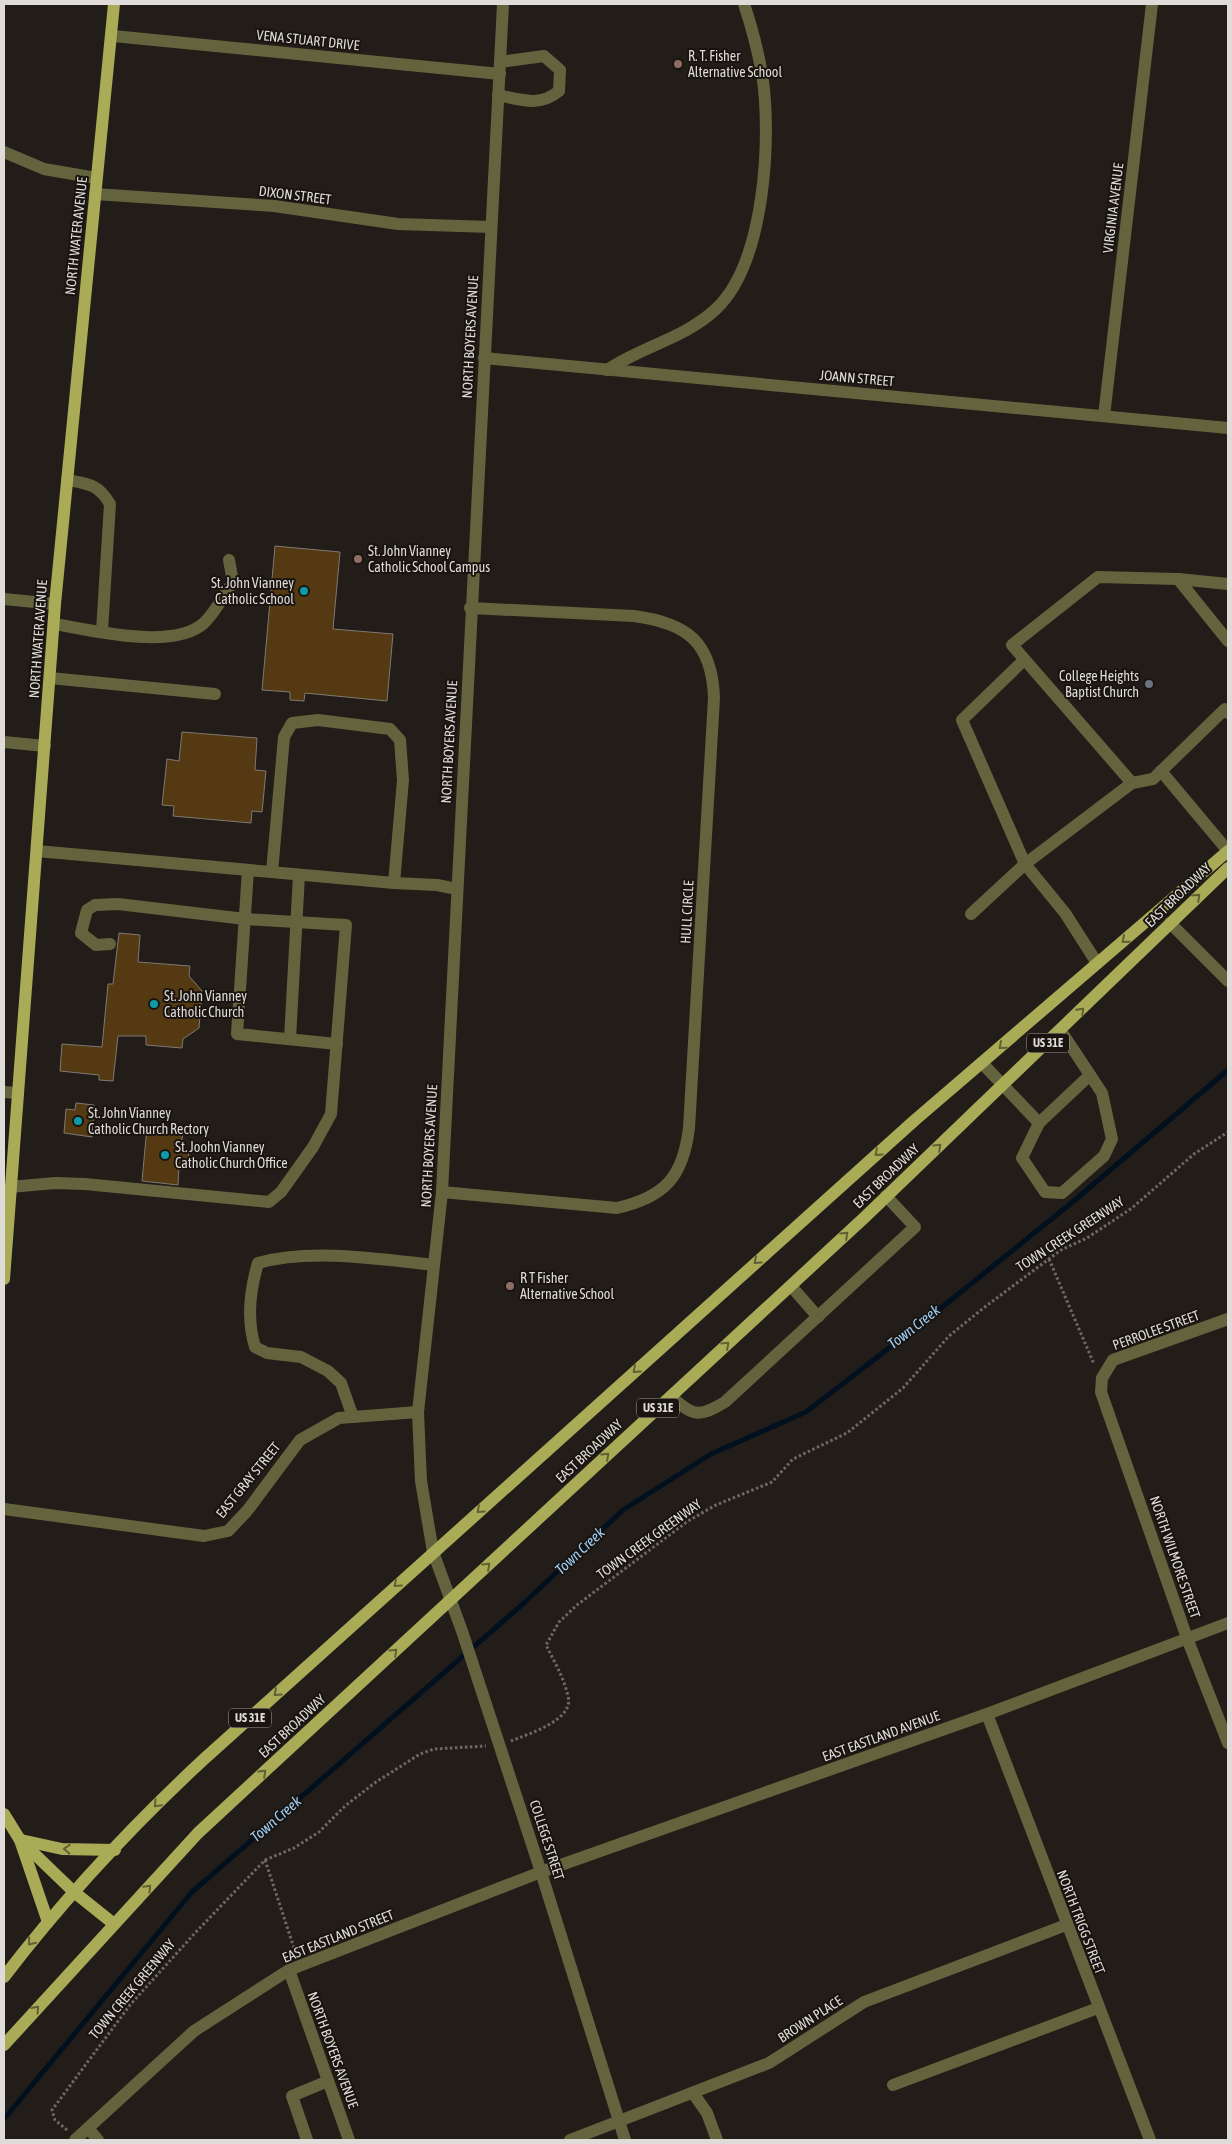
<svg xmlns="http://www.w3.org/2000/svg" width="1232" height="2144" viewBox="0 0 1232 2144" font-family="'Asap Condensed',sans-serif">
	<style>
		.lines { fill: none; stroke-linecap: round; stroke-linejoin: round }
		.stream { stroke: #00101e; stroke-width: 5 }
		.building { fill: #553913; stroke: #7e7972 }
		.path { stroke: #6d6965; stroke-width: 3; stroke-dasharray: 2.5 2.5; stroke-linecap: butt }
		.minor { stroke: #63643e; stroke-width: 12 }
		.major { stroke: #aaab57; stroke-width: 12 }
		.oneway { stroke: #626033 }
		.education-dot { fill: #8d6e63; stroke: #19140f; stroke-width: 2 }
		.culture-dot { fill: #0f9aa8; stroke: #19140f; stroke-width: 2 }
		.worship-dot { fill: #6b7280; stroke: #19140f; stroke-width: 2 }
		.labels { text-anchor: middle; stroke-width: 4; stroke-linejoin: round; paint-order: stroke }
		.shield { fill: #19140f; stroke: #a39f9c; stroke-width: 1 }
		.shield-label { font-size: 12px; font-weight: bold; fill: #dedbd8 }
		.street-label { font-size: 14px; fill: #dedbd8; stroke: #19140f }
		.poi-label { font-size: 14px; fill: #dedbd8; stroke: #19140f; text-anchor: start }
		.water-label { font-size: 15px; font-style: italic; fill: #9ecff7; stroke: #19140f }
	</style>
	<rect width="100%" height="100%" fill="#221d18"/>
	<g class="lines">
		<path class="stream" d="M4,2119L192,1892L524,1603L623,1510L711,1454L806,1412L941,1308L1069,1205L1228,1070"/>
	</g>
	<g class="building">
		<path d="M275,546L340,552L333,629L393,634L387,701L305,693L304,701L290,700V692L262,690Z"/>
		<path d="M182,732L257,738L255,770L266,771L262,812L252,811L251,823L173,816L174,806L162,805L167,759L179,761Z"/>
		<path d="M119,933L140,935L138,962L190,966L189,976L202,991L199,1028L183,1039L182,1048L146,1045V1036H118L113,1081L99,1080V1075L60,1071L62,1044L102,1047L108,984H113Z"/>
		<path d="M76,1103L94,1105L92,1137L64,1133L66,1109L75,1110Z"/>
		<path d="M147,1127L183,1130L181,1149L189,1150L188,1167L179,1166L178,1185L142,1181Z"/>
	</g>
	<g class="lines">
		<g class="path">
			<path d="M1049,1259L1094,1364"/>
			<path d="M511,1741C528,1734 575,1720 568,1696C564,1678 554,1661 546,1645L559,1622L577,1605L688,1521L716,1505L772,1482L793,1459L847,1433L903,1388L949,1336L986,1306L1061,1250L1087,1238L1132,1208L1194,1154L1228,1132"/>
			<path d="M265,1860L296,1954"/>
			<path d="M67,2130L55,2120L52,2110L130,2005L195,1933L265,1860L294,1848L319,1832L345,1806L376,1782L420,1754L434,1749L486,1746"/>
		</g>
		<g class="minor">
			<path d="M503,4L442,1192L418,1412L421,1481L433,1552L462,1631L541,1872L625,2140"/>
			<path d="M113,36L500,74"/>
			<path d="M498,95C521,100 540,107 559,91L560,70L544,56L500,62"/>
			<path d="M4,152L44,169L96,178"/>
			<path d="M95,194L274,206L398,224L491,227"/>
			<path d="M484,358L1228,428"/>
			<path d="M607,370C642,346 684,339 716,309C765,263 772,137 762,74C758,51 751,25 744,4"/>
			<path d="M1104,416L1152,4"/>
			<path d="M67,480C89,484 98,484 110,504L102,631"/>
			<path d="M1178,579L1228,584"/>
			<path d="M4,599L55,604"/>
			<path d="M54,624C92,630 173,651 204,623C216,612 224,594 233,582L229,560"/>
			<path d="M1024,660L962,720L1025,864L1132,783L1153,779L1225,709L1228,713"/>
			<path d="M50,678L215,694"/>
			<path d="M4,742L45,746"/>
			<path d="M1161,771L1228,851"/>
			<path d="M1132,783L1012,645L1098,577L1178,579L1228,641"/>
			<path d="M37,851L394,883L437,885L457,889"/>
			<path d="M248,870L237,1034L337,1044"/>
			<path d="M272,872L284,737L292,723L318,720L390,729L400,740L403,780L394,883"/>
			<path d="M971,914L1025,864L1065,913L1097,963"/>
			<path d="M1170,923L1228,981"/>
			<path d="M290,1039L299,875"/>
			<path d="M982,1063L1039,1123L1022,1158L1045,1192L1062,1193L1104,1156L1112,1139L1102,1093L1061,1031"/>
			<path d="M4,1092L18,1093"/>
			<path d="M1039,1123L1090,1075"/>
			<path d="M10,1187L55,1183L85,1184L269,1202L281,1192L313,1147L331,1114L346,925L245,919L118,904L95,905L87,910L81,933L96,945L110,944"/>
			<path d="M442,1192L617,1208C665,1197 683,1177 689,1128L714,698C712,642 687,623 634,616L470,608"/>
			<path d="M791,1286L818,1317"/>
			<path d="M1228,1319L1113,1360L1102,1378L1101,1392L1187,1638L1228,1743"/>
			<path d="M671,1396C692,1416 699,1418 725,1402L915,1227L886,1196"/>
			<path d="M353,1417L341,1383L328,1371L301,1357L267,1353L255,1347C247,1321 250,1290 258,1263C310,1248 380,1259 434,1265"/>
			<path d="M4,1509L204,1536L228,1531L247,1511L300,1440L339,1418L418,1412"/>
			<path d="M987,1714L1150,2140"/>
			<path d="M289,1970L349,2140"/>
			<path d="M893,2085L1098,2008"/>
			<path d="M693,2093L707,2113L717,2140"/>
			<path d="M88,2128L98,2140"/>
			<path d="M75,2140L194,2031L289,1970L541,1872L987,1714L1228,1623"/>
			<path d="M307,2140L292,2096L328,2081"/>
			<path d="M570,2140L769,2063L864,2002L1066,1925"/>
		</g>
		<g class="major">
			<path d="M4,1279L55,604L114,4"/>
			<path d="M4,1814L20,1840L74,1892L114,1924"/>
			<path d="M20,1840L48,1922"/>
			<path d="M21,1840L62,1849L115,1850"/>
			<path d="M4,1977C63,1900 131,1827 203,1760L915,1120L1228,851"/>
			<path d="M4,2045L198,1833L865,1217L1228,868"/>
		</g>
	</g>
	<defs><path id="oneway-chevron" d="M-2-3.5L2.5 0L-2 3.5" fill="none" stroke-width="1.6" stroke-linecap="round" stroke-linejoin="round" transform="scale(1.25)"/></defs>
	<g class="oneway">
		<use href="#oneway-chevron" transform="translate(1197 897) rotate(-44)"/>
		<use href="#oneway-chevron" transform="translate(1125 940) rotate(139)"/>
		<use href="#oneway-chevron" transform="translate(1081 1011) rotate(-45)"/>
		<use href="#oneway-chevron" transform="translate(1002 1046) rotate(139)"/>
		<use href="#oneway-chevron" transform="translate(938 1147) rotate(-43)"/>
		<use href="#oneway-chevron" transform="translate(878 1153) rotate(138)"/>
		<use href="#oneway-chevron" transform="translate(845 1235) rotate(-43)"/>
		<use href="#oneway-chevron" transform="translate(757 1261) rotate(138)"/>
		<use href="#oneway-chevron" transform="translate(726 1345) rotate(-43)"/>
		<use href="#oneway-chevron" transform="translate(636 1370) rotate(138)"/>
		<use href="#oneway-chevron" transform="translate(606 1456) rotate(-43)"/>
		<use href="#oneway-chevron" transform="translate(480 1510) rotate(138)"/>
		<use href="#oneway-chevron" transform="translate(487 1566) rotate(-43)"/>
		<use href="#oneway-chevron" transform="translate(397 1584) rotate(138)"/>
		<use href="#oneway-chevron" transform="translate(394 1652) rotate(-43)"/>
		<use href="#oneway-chevron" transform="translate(277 1693) rotate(138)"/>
		<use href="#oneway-chevron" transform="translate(263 1773) rotate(-43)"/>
		<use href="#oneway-chevron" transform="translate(157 1804) rotate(133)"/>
		<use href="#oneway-chevron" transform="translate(67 1849) rotate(-177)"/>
		<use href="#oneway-chevron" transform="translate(148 1888) rotate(-47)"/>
		<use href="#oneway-chevron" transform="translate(31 1942) rotate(129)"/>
		<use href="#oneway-chevron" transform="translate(36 2009) rotate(-48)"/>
	</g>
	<g class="education-dot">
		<circle cx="678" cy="64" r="5"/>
		<circle cx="358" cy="559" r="5"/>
		<circle cx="510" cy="1286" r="5"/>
	</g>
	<g class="culture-dot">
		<circle cx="304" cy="591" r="5"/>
		<circle cx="154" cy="1004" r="5"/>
		<circle cx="78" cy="1121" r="5"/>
		<circle cx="165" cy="1155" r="5"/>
	</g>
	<circle class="worship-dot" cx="1149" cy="684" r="5"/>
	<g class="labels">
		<g class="shield">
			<rect x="1027" y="1033.5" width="42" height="19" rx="4"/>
			<rect x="637" y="1398.5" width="42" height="19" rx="4"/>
			<rect x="229" y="1708.5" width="42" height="19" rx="4"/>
		</g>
		<g class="shield-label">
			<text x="1048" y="1047">US 31E</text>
			<text x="658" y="1412">US 31E</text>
			<text x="250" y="1722">US 31E</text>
		</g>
		<g class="street-label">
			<text transform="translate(308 40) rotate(6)" y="5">VENA STUART DRIVE</text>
			<text transform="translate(295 195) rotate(7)" y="5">DIXON STREET</text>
			<text transform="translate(1113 208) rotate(-83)" y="5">VIRGINIA AVENUE</text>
			<text transform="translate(76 236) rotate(-84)" y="5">NORTH WATER AVENUE</text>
			<text transform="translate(470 337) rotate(-87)" y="5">NORTH BOYERS AVENUE</text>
			<text transform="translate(857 378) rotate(5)" y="5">JOANN STREET</text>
			<text transform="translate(38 639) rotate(-86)" y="5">NORTH WATER AVENUE</text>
			<text transform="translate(449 742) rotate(-87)" y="5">NORTH BOYERS AVENUE</text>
			<text transform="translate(1178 895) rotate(-44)" y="5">EAST BROADWAY</text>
			<text transform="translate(687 912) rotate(-87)" y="5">HULL CIRCLE</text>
			<text transform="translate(429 1146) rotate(-87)" y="5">NORTH BOYERS AVENUE</text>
			<text transform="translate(886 1176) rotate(-44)" y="5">EAST BROADWAY</text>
			<text transform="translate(1070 1234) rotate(-33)" y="5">TOWN CREEK GREENWAY</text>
			<text transform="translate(1156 1330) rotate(-20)" y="5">PERROLEE STREET</text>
			<text transform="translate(589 1451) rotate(-43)" y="5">EAST BROADWAY</text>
			<text transform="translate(248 1480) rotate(-51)" y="5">EAST GRAY STREET</text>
			<text transform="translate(649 1539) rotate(-36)" y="5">TOWN CREEK GREENWAY</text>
			<text transform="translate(1175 1557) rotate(71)" y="5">NORTH WILMORE STREET</text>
			<text transform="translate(292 1726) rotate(-43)" y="5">EAST BROADWAY</text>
			<text transform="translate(881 1736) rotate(-20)" y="5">EAST EASTLAND AVENUE</text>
			<text transform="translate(547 1840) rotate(72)" y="5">COLLEGE STREET</text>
			<text transform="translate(1081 1922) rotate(69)" y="5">NORTH TRIGG STREET</text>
			<text transform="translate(338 1936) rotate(-22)" y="5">EAST EASTLAND STREET</text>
			<text transform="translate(132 1989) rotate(-50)" y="5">TOWN CREEK GREENWAY</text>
			<text transform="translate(810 2019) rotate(-33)" y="5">BROWN PLACE</text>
			<text transform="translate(333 2050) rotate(70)" y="5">NORTH BOYERS AVENUE</text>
		</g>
		<g class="poi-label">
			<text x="688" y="61">R. T. Fisher<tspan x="688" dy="16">Alternative School</tspan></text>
			<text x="368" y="556">St. John Vianney<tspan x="368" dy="16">Catholic School Campus</tspan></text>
			<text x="294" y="588" text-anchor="end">St. John Vianney<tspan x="294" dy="16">Catholic School</tspan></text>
			<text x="1139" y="681" text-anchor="end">College Heights<tspan x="1139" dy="16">Baptist Church</tspan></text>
			<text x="164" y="1001">St. John Vianney<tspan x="164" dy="16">Catholic Church</tspan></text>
			<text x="88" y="1118">St. John Vianney<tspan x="88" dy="16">Catholic Church Rectory</tspan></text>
			<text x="175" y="1152">St. Joohn Vianney<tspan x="175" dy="16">Catholic Church Office</tspan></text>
			<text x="520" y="1283">R T Fisher<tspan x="520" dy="16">Alternative School</tspan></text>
		</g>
		<g class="water-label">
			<text transform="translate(914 1327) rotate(-38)" y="5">Town Creek</text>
			<text transform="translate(580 1551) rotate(-43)" y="5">Town Creek</text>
			<text transform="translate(276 1819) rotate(-41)" y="5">Town Creek</text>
		</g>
	</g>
	<rect width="1232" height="2144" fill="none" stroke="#dedbd8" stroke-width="10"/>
</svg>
